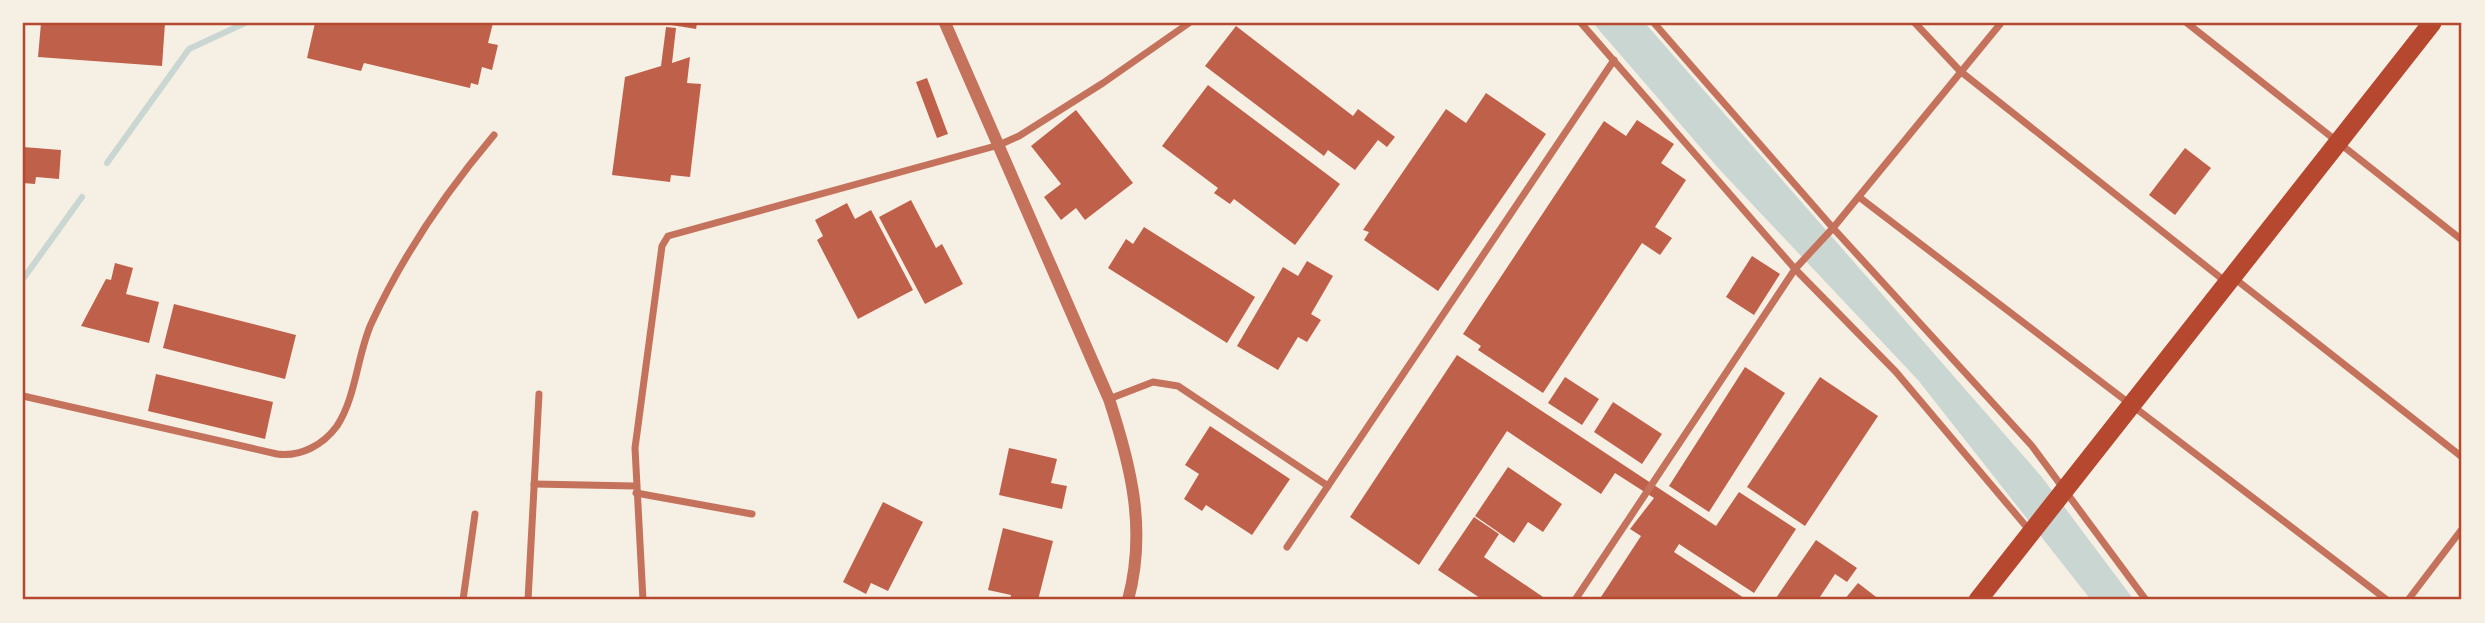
<svg xmlns="http://www.w3.org/2000/svg" width="2485" height="623" viewBox="0 0 2485 623" font-family="'Space Grotesk',sans-serif">
	<style>
		.water { fill: #c9d6d2 }
		.lines { fill: none; stroke-linecap: round; stroke-linejoin: round }
		.stream { stroke: #c9d6d2; stroke-width: 6 }
		.building { fill: #bf614a }
		.minor { stroke: #c5725c; stroke-width: 7 }
		.tertiary { stroke: #c5725c; stroke-width: 12 }
		.trunk { stroke: #b5482f; stroke-width: 19 }
		.neatline { fill: none; stroke: #b5482f; stroke-width: 2.5 }
	</style>
	<rect width="100%" height="100%" fill="#f6efe4"/>
	<path class="water" d="M1593,23H1645L2041,476L2134,600H2091L1918,380L1720,170Z"/>
	<g class="lines">
		<g class="stream">
			<path d="M107,163L189,49L245,23"/>
			<path d="M23,279L82,197"/>
		</g>
	</g>
	<g class="building">
		<path d="M41,23H165L162,66L38,57Z"/>
		<path d="M315,23H493L488,43L498,45L492,70L482,67L478,85L471,83L470,88L364,63L361,71L307,58Z"/>
		<path d="M659,23H697L696,29Z"/>
		<path d="M1236,26L1353,116L1358,109L1395,137L1387,147L1378,140L1355,170L1328,150L1324,156L1205,66Z"/>
		<path d="M666,27L676,28L672,63L690,57L687,83L701,84L690,177L671,175L670,182L612,175L625,77L661,66Z"/>
		<path d="M927,78L948,134L937,138L916,82Z"/>
		<path d="M1208,85L1340,184L1295,245L1234,199L1230,204L1214,193L1218,188L1162,146Z"/>
		<path d="M1486,93L1546,134L1438,291L1364,240L1369,232L1363,230L1446,109L1466,123Z"/>
		<path d="M1076,110L1133,183L1085,220L1076,208L1061,220L1044,197L1061,184L1031,146Z"/>
		<path d="M1637,120L1674,144L1661,163L1686,180L1655,227L1672,238L1660,255L1642,243L1543,393L1478,350L1481,346L1463,334L1604,121L1626,136Z"/>
		<path d="M23,147L61,150L59,179L36,177L35,184L23,183Z"/>
		<path d="M2185,148L2211,168L2175,215L2149,195Z"/>
		<path d="M911,200L936,248L942,244L963,284L925,304L879,217Z"/>
		<path d="M847,203L855,219L871,210L913,290L858,319L817,240L823,236L815,220Z"/>
		<path d="M1144,227L1255,297L1227,343L1108,268L1126,239L1133,244Z"/>
		<path d="M1752,256L1780,274L1754,315L1726,297Z"/>
		<path d="M1307,261L1333,276L1311,314L1321,320L1307,342L1298,337L1278,370L1237,346L1283,267L1298,276Z"/>
		<path d="M115,263L133,268L126,294L159,302L149,343L81,326L106,279L111,280Z"/>
		<path d="M174,304L296,335L285,379L163,348Z"/>
		<path d="M1457,355L1716,526L1739,492L1796,529L1754,593L1679,544L1674,552L1747,600H1599L1641,536L1630,529L1654,498L1615,473L1601,494L1507,431L1419,565L1350,517Z"/>
		<path d="M1745,367L1785,393L1709,512L1669,486Z"/>
		<path d="M156,374L273,402L265,439L148,411Z"/>
		<path d="M1565,377L1599,399L1582,425L1548,403Z"/>
		<path d="M1820,377L1878,416L1805,526L1747,487Z"/>
		<path d="M1613,402L1662,434L1642,464L1594,432Z"/>
		<path d="M1210,426L1290,479L1252,535L1206,505L1202,511L1184,499L1199,474L1185,465Z"/>
		<path d="M1009,448L1057,459L1051,483L1067,486L1062,509L999,495Z"/>
		<path d="M1508,467L1562,504L1543,532L1528,522L1514,543L1475,516Z"/>
		<path d="M883,502L923,522L888,591L871,583L866,594L843,582Z"/>
		<path d="M1474,517L1499,534L1484,557L1543,597L1541,600H1483L1438,570Z"/>
		<path d="M1003,528L1053,541L1038,600H1010L1011,595L988,590Z"/>
		<path d="M1816,540L1857,568L1847,582L1835,574L1818,600H1780L1776,598Z"/>
		<path d="M1858,583L1880,600H1844Z"/>
	</g>
	<g class="lines">
		<g class="minor">
			<path d="M1581,23L1795,269L1896,372L2030,531"/>
			<path d="M1654,23L1833,228L2032,446L2146,600"/>
			<path d="M1915,23L1960,71L2226,282"/>
			<path d="M2187,23L2462,240"/>
			<path d="M1859,197L2387,600"/>
			<path d="M2234,278L2462,457"/>
			<path d="M23,396L277,454C301,457 323,445 337,426C356,397 357,356 371,324C403,255 445,193 494,135"/>
			<path d="M1109,399L1153,382L1178,386L1328,486"/>
			<path d="M534,484L635,486"/>
			<path d="M636,493L752,514"/>
			<path d="M1287,547L1614,60"/>
			<path d="M463,600L475,514"/>
			<path d="M528,600L539,394"/>
			<path d="M643,600L635,448L662,246L668,236L999,145L1019,136L1103,83L1189,23"/>
			<path d="M1575,600L1795,269L1833,228L2001,23"/>
			<path d="M2408,600L2462,529"/>
		</g>
		<path class="tertiary" d="M945,23L1109,399C1131,466 1147,530 1128,600"/>
		<path class="trunk" d="M1978,600L2432,23"/>
	</g>
	<rect width="2485" height="623" fill="none" stroke="#f6efe4" stroke-width="49"/>
	<rect x="24" y="24" width="2436" height="574" class="neatline"/>
</svg>
